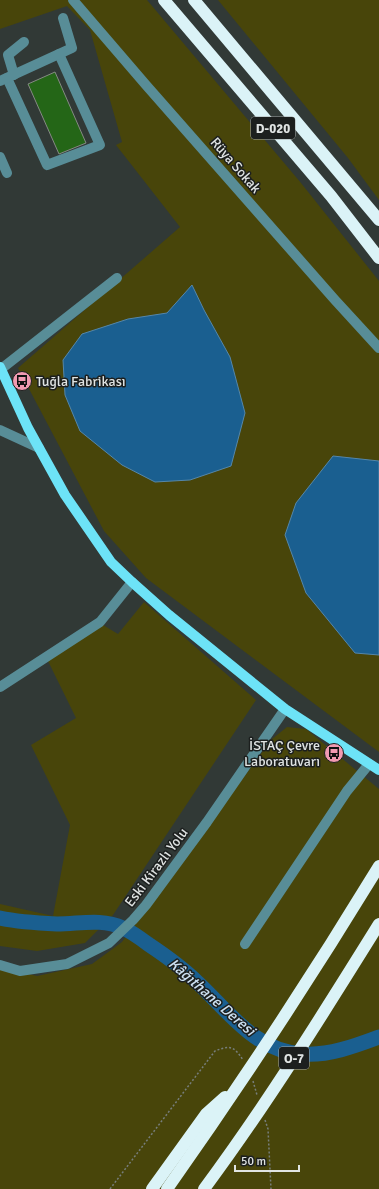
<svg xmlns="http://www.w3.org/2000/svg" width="379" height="1189" viewBox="0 0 379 1189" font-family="Signika,sans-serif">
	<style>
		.green { fill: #48450a; fill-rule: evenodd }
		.water { fill: #1a5f90; stroke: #5587a9 }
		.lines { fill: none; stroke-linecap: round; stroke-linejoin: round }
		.river { stroke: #1a5f90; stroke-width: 15 }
		.building { fill: #246617; stroke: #858a84 }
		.path { stroke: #777e7c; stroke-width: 1.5; stroke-dasharray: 2 2; stroke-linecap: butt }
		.minor { stroke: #588d97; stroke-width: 10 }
		.major { stroke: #6de3f7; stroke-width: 10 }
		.highway { stroke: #dbf3f7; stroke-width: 12 }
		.labels { text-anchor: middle; stroke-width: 3; stroke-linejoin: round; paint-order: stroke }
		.shield { fill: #1c1f1e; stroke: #a5a9a8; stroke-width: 1 }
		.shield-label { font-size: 13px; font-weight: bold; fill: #e0e4e3 }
		.street-label { font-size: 14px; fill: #e0e4e3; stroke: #1c1f1e }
		.poi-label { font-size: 14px; fill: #e0e4e3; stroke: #1c1f1e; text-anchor: start }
		.water-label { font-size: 15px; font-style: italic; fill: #cde1f2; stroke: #1c1f1e }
	</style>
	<rect width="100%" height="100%" fill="#313936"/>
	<g class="green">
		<path d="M0,0H147L301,183L379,281V461L333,456L285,534L306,593L355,653L379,655V752L146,578L104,531L18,368L180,227L116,145L122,142L90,30L67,6L0,29ZM192,286L204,310L128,319L167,313Z"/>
		<path d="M218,0H379V200L348,158Z"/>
		<path d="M144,602L256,700L113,915L85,943L37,951L0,946V904L53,916L70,825L31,745L76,718L48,661L103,625L118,634Z"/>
		<path d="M287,727L306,729L379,789V1189H0V967L37,976L92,964L122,942L272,739Z"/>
	</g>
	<g class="water">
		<path d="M192,285L204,310L230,357L245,413L231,466L190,480L155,482L122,465L80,431L65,395L63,360L82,334L128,319L167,313Z"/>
		<path d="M333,456L379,461V655L355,653L306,593L285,535L296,503Z"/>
	</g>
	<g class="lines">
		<path class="river" d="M0,918C19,922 38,923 57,924C80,924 101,918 123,928C132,932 140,938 148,944C166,956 183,968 198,983C229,1012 256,1052 303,1054C328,1056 355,1046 379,1037"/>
	</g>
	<path class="building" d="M55,72L86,143L59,154L28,84Z"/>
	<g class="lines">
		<g class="path">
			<path d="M253,1081L257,1095"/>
			<path d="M265,1120L268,1129L271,1189"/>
			<path d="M110,1189L215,1051C230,1045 234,1046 243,1060"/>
		</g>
		<g class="minor">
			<path d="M73,0L146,85L335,300L379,348"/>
			<path d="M14,75L8,55L24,42"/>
			<path d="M7,78L47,165L100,145L59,54"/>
			<path d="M0,81L72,48L63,18"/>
			<path d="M0,157L7,173"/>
			<path d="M1,369L117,278"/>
			<path d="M0,430L39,448"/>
			<path d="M0,687L100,622L132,582"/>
			<path d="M245,944L347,791L369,764"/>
			<path d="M0,965L20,971L67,964L109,943L133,920L146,905L207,822L285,709"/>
		</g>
		<path class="major" d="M0,367L28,428L65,495L111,562L132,582L169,615L285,709L379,770"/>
		<g class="highway">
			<path d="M164,0L331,196L379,258"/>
			<path d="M194,0L379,220"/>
			<path d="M152,1189L206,1114L225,1097"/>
			<path d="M167,1189C241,1084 312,976 379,866"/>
			<path d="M204,1189C267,1104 323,1014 379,924"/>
		</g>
	</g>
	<defs>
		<symbol id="bus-disc" viewBox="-11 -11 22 22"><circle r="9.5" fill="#f19ab1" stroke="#1c1f1e"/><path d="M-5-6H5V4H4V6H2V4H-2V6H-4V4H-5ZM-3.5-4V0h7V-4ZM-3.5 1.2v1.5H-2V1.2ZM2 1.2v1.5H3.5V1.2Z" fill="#111"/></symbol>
	</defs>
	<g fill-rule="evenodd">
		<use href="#bus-disc" x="11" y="370" width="22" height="22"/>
		<use href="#bus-disc" x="323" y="742" width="22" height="22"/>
	</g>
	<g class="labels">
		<g class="shield">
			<rect x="251" y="117" width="44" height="22" rx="3"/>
			<rect x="279" y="1047" width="30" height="22" rx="3"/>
		</g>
		<g class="shield-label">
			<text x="273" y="133">D-020</text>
			<text x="294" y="1063">O-7</text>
		</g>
		<g class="street-label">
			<text transform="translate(236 165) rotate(49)" y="5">Rüya Sokak</text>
			<text transform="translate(156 867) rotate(-53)" y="5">Eski Kirazlı Yolu</text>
		</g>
		<g class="poi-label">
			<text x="36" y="386">Tuğla Fabrikası</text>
			<text x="320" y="750" text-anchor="end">İSTAÇ Çevre<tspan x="320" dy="16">Laboratuvarı</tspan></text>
		</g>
		<g class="water-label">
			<text transform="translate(212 997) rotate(41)" y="5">Kâğıthane Deresi</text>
		</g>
	</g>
	<path d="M235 1165v6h64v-6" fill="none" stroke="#e0e4e3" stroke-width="2"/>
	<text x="241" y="1165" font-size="12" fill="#e0e4e3" stroke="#1c1f1e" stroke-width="3" paint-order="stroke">50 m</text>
</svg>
